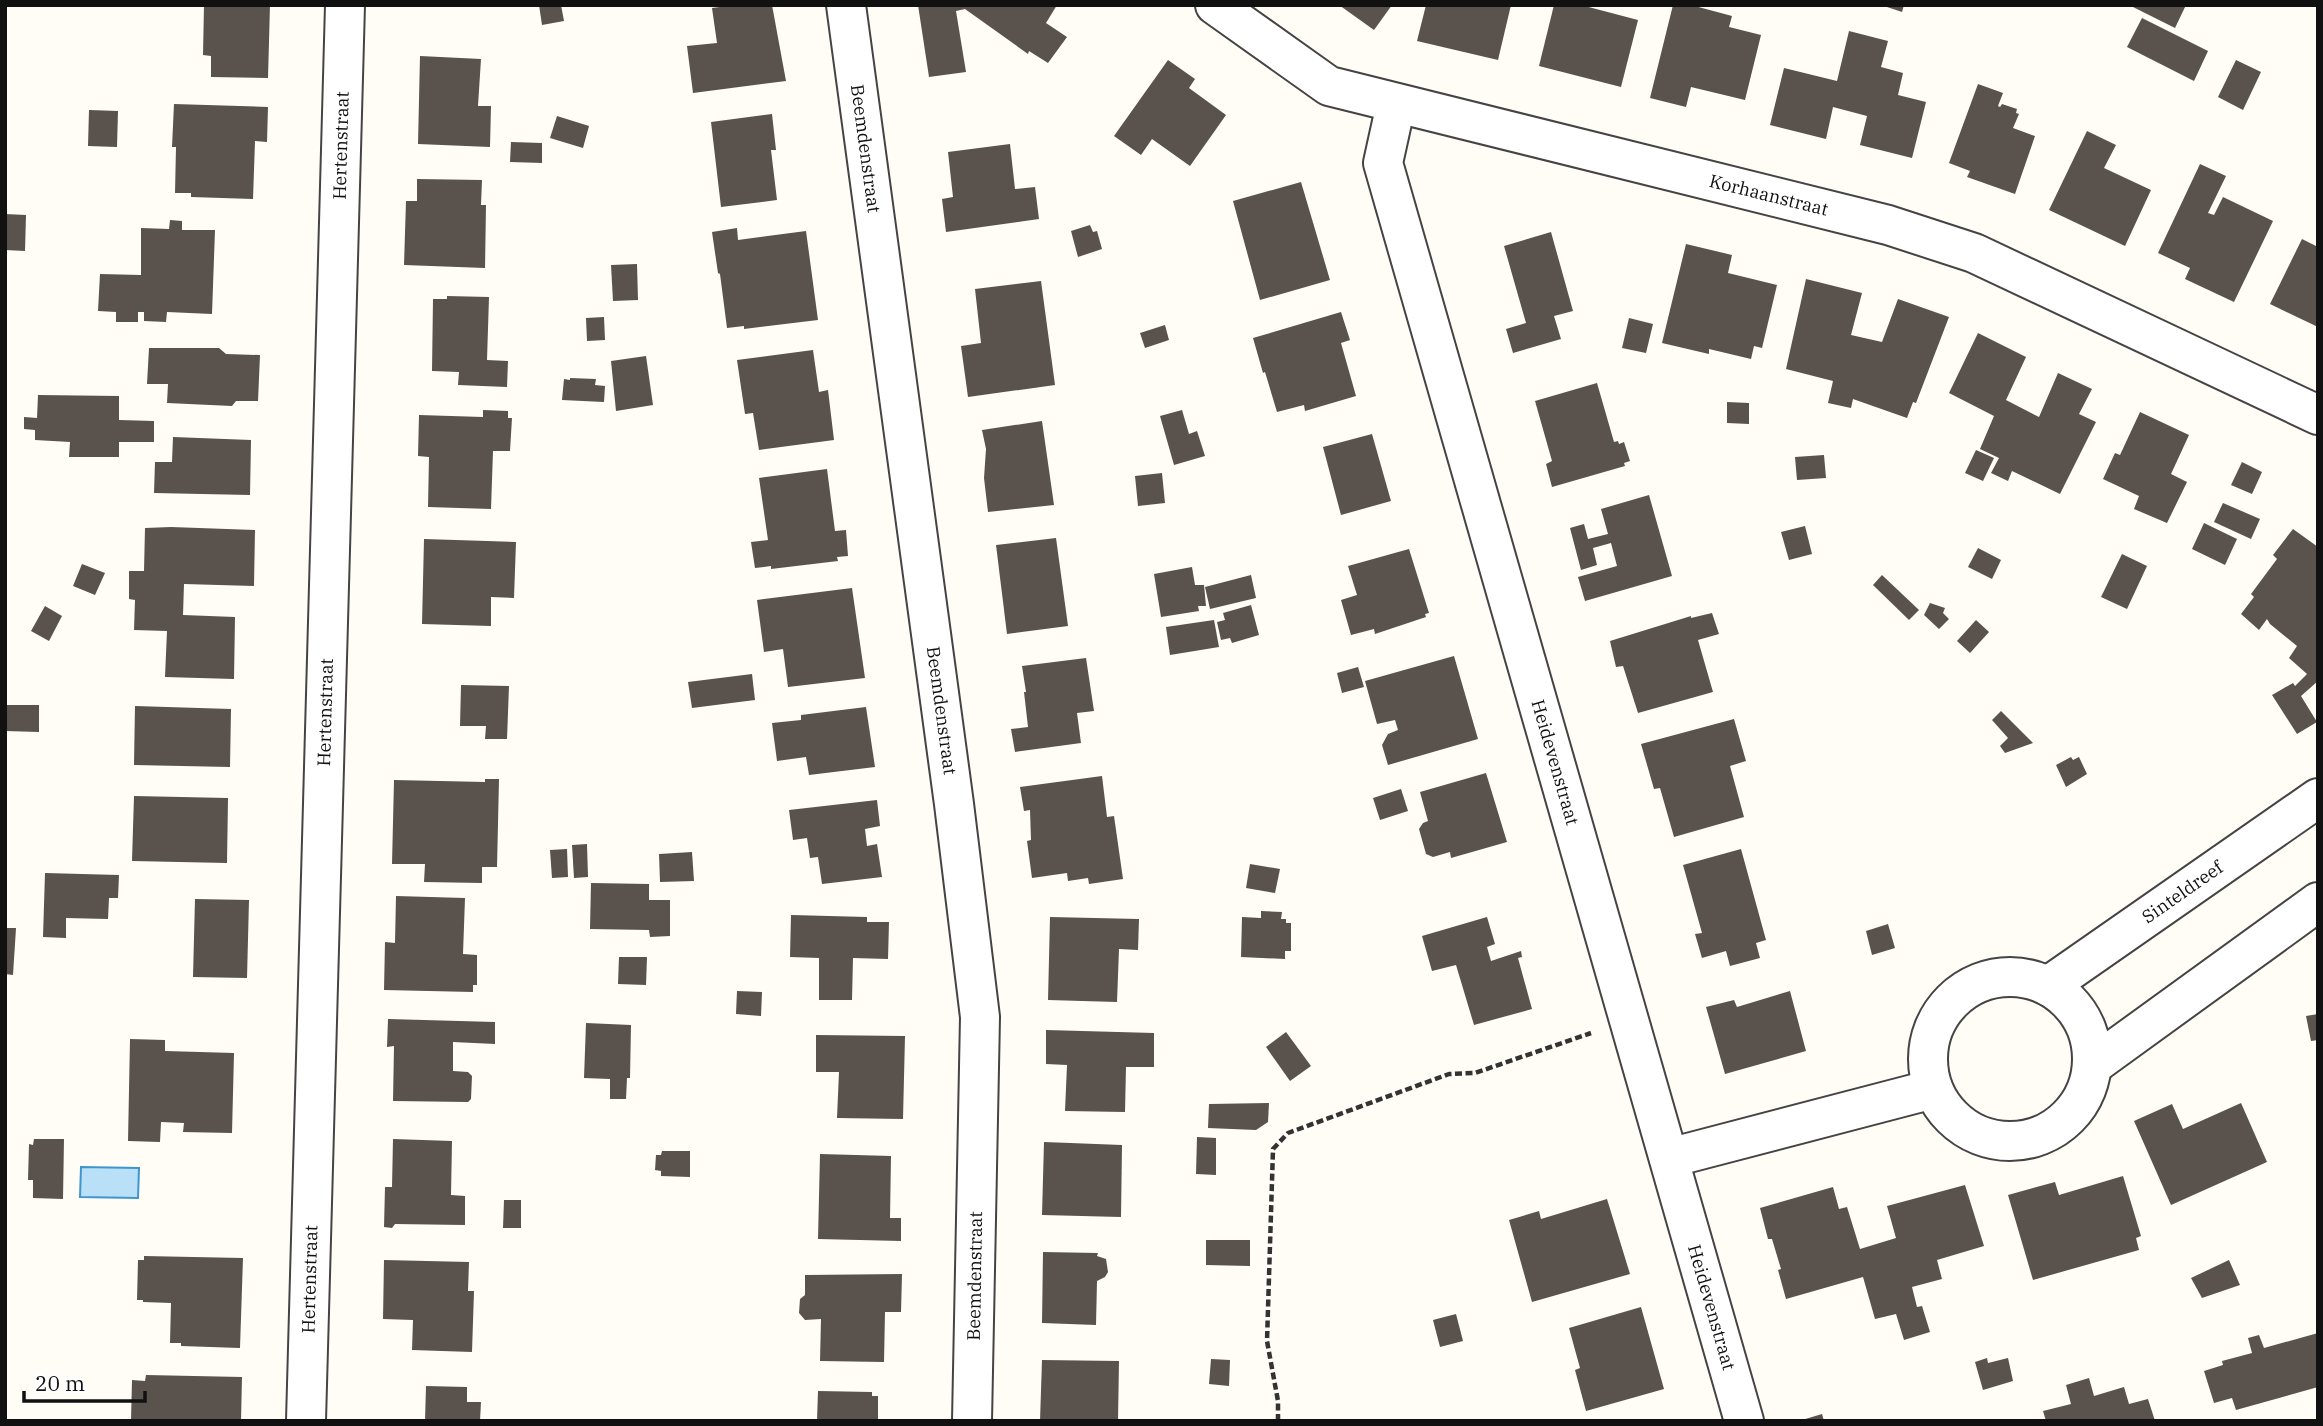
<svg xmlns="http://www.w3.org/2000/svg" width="2323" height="1426" viewBox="0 0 2323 1426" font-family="'IBM Plex Serif',serif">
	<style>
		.water { fill: #b9e0f7; stroke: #3f96cf; stroke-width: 2 }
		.building { fill: #5a524d }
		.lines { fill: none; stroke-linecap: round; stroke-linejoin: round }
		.minor-casing { stroke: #444; stroke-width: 42 }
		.path { stroke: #333; stroke-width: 4.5; stroke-dasharray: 7 3.5; stroke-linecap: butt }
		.minor { stroke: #fff; stroke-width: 38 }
		.labels { text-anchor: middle; stroke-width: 7; stroke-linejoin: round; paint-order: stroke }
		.street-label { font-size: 18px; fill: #111; stroke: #fff }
	</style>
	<rect width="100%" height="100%" fill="#fffdf5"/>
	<path class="water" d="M81,1167L139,1168L138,1198L80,1197Z"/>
	<g class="building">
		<path d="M204,5H270L268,78L211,77V56L203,55Z"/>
		<path d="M539,5H561L564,21L542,25Z"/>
		<path d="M735,5H772L786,81L693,93L687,46L717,43L712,8Z"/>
		<path d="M918,5H1057L1046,23L1067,37L1048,63L1029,51L1028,54L965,9L956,11L966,72L929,77Z"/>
		<path d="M1339,5H1392L1374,30Z"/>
		<path d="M1426,5H1511L1498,60L1417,41Z"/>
		<path d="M1554,5H1581L1638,20L1621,87L1539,66Z"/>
		<path d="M1673,5H1691L1732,16L1729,27L1761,35L1745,100L1691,87L1686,107L1650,98Z"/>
		<path d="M1881,5H1904L1902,12Z"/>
		<path d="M2129,5H2186L2175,28Z"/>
		<path d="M2142,18L2208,51L2194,81L2127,47Z"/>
		<path d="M1849,31L1888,41L1881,67L1903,73L1898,95L1926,102L1912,158L1860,145L1867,116L1833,107L1826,139L1770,125L1784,68L1837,81Z"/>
		<path d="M420,56L481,59L478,106H491L490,147L418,144Z"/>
		<path d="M1168,60L1195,79L1189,88L1226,115L1190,166L1152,139L1141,155L1114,136Z"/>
		<path d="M2236,60L2261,72L2243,110L2218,97Z"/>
		<path d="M1978,84L2003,93L1998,106L2000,107L2002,104L2017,109L2016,113L2019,114L2013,128L2035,136L2015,194L1967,177L1970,171L1949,163Z"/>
		<path d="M174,104L268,107L267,142L255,141L253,199L191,197V193H175L176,147H172Z"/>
		<path d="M89,110L118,111L117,147L88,146Z"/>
		<path d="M772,114L776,150H771L777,200L721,207L711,122Z"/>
		<path d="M557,116L589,126L583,148L550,138Z"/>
		<path d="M2087,131L2116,145L2104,168L2151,190L2125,246L2049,210Z"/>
		<path d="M511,142L542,143V163L510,162Z"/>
		<path d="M1010,144L1015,189L1035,187L1039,219L946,232L942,199L953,197L948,152Z"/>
		<path d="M2200,164L2226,176L2208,213L2214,215L2223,197L2273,221L2234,302L2185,279L2190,268L2158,253Z"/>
		<path d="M417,179L482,180L481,205H486L485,268L404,265L406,201H417Z"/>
		<path d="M1301,182L1330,280L1260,300L1233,201Z"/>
		<path d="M5,214L26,215L25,251L5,250Z"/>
		<path d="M170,220L182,221V230H215L212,314L167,312L166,322L144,321V312H138V322H116V312L98,311L100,274L141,275V228L169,229Z"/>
		<path d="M1090,225L1093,232L1097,231L1102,249L1078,257L1071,231Z"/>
		<path d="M737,228L738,240L806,231L818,320L744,329V326L727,328L720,274L718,273L712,232Z"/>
		<path d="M1551,232L1573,311L1554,316L1561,339L1513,353L1506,329L1526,323L1504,246Z"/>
		<path d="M2302,239L2318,247V327L2270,304Z"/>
		<path d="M1686,244L1732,255L1728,273L1777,285L1762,348L1754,346L1751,359L1709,349V354L1662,343Z"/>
		<path d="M637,264L638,300L613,301L611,265Z"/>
		<path d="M1806,279L1862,293L1851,335L1882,342L1898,299L1949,317L1916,403L1913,402L1907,418L1853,399L1851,408L1828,403L1833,381L1786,369Z"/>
		<path d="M1041,281L1055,385L968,397L961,346L981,343L975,289Z"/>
		<path d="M447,296L489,297L487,360L508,361L507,387L458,385L459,372L432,371L433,299H447Z"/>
		<path d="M1341,312L1350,340L1341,343L1356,396L1305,411L1304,405L1277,412L1265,372L1263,373L1253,338Z"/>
		<path d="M604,317L605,340L587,341L586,318Z"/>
		<path d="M1629,318L1653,324L1646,353L1622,348Z"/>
		<path d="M1165,325L1169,340L1145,348L1140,333Z"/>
		<path d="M1978,333L2026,357L2006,400L2039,417L2058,373L2092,389L2079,414L2096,422L2060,494L2012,471L2008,481L1991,473L1999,458L1980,449L1994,416L1949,393Z"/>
		<path d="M149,348H219L226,354L260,355L258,401H236L232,406L167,403L168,384H147Z"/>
		<path d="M813,350L819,392L828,390L834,440L759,450L753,413L745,414L737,360Z"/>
		<path d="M646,356L653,405L616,411L611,361Z"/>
		<path d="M570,378L596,379L595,385L605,386L604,402L562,400L564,379L570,380Z"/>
		<path d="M1597,383L1614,442L1618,441L1619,444L1624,442L1630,461L1624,463L1625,466L1552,487L1546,464L1552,461L1535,401Z"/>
		<path d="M38,395L119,396V420L154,421V442H119V457H69L70,442L35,440V430L24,429V417L37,418Z"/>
		<path d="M1727,402L1749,403V424L1727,423Z"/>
		<path d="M483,410L508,411V418H512L510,451H493L491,509L428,507L429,457L418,456L419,415L483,417Z"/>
		<path d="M1182,410L1189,434L1197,431L1205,456L1174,465L1160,416Z"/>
		<path d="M2140,412L2189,435L2171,474L2187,482L2167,523L2134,509L2139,496L2103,479L2115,453L2120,455Z"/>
		<path d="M1042,421L1054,505L988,512L984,478L986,449L982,430Z"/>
		<path d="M1372,434L1391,501L1341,515L1323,447Z"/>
		<path d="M173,437L251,440L250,495L154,493L155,462H172Z"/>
		<path d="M1976,450L1994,458L1983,481L1965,473Z"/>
		<path d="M1824,455L1826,478L1797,480L1795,457Z"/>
		<path d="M2242,462L2262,472L2252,494L2231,485Z"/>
		<path d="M827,469L835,531L846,530L848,556L837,557L838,561L771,569V566L755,568L751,542L768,540L759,478Z"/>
		<path d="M1162,473L1165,503L1138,506L1135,476Z"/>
		<path d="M1649,495L1672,576L1585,601L1578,577L1617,566L1611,543L1593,548L1597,565L1581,570L1570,528L1584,524L1588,539L1608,534L1601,509Z"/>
		<path d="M2223,503L2260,519L2251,539L2214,522Z"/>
		<path d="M2204,523L2237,539L2225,565L2192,549Z"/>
		<path d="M1805,526L1812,554L1789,560L1781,532Z"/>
		<path d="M171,527L255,530L254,586L184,584L183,615L235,617L234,679L165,677L167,631L134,630L135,600L129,599V571H144L145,528Z"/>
		<path d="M2293,529L2318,547V681L2301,696L2317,722L2297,734L2272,695L2293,683L2295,686L2307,674L2289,658L2297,646L2270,624L2267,619L2259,630L2241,614L2254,597L2251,594L2277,559L2273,555Z"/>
		<path d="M1056,538L1068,626L1007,634L996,545Z"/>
		<path d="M424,539L516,542L514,598L491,597V626L422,624Z"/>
		<path d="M1978,548L2001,560L1992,579L1968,567Z"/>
		<path d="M1409,549L1429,613L1425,614L1426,617L1375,634L1374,629L1351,635L1341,600L1357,595L1348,566Z"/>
		<path d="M2122,554L2147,566L2127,609L2101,597Z"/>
		<path d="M82,564L105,573L95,595L73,586Z"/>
		<path d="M1192,567L1195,585H1204L1206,606H1198L1199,611L1161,617L1154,574Z"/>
		<path d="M1251,575L1256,598L1210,609L1205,587Z"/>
		<path d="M1882,575L1919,610L1909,620L1873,585Z"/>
		<path d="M852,588L865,678L788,687L783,649L764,652L757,600Z"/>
		<path d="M1930,603L1945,608L1943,613L1949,619L1939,629L1924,615Z"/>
		<path d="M1251,605L1259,635L1232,643L1230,638L1221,640L1217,622L1225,620L1223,613Z"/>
		<path d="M45,606L62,616L49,641L31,631Z"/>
		<path d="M1712,613L1719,634L1698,640L1713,692L1638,713L1623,666L1616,667L1610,641L1691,616V618Z"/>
		<path d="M1214,620L1219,647L1170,655L1166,627Z"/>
		<path d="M1976,620L1989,632L1970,653L1957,641Z"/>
		<path d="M1454,656L1478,739L1388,765L1382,745L1388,734L1398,730L1395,720L1377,724L1365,681Z"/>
		<path d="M1086,658L1094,711L1077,713L1081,743L1015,752L1011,729L1028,727L1024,692H1026L1022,666Z"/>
		<path d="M1358,667L1364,687L1342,693L1337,673Z"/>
		<path d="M752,674L755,700L692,708L688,682Z"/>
		<path d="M461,685L509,686L507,739H485L486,726H460Z"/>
		<path d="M5,705H39V732L5,731Z"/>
		<path d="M135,706L231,709L230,767L134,765Z"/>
		<path d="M866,707L875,767L809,775L806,757L777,761L772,723L801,720V715Z"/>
		<path d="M2001,711L2033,743L2005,753L2000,746L2008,738L1992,720Z"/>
		<path d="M1734,719L1746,761L1730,766L1744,817L1674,837L1660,788L1654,789L1641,744Z"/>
		<path d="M2071,757L2073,760L2079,757L2087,774L2066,787L2056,765Z"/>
		<path d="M1486,773L1507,842L1451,858L1450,852L1433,857L1426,854L1419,829L1423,823L1428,821L1420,792Z"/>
		<path d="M1102,776L1107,817L1114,816L1123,879L1089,884L1088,878L1068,881L1067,873L1032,878L1027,841L1031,840L1030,810L1024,811L1020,787Z"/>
		<path d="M485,779H499L497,867H482V883L424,882L425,864H392L394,780L485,782Z"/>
		<path d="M1401,789L1408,811L1380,820L1373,798Z"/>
		<path d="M134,796L228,798L227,863L132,861Z"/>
		<path d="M877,800L880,826L865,829L867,846L877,844L882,877L822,884L818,857L810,858L807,838L793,840L789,810Z"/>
		<path d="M587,844L588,877L574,878L572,845Z"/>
		<path d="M567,849L568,877L552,878L550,850Z"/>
		<path d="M1741,849L1766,940L1756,943L1760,958L1730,966L1726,951L1702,958L1695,934L1702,933L1683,865Z"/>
		<path d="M692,852L694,881L660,882L659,854Z"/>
		<path d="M1250,864L1280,869L1275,893L1246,888Z"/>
		<path d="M45,873L119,875L118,898H109L108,919L66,918V938L43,937Z"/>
		<path d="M591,883L649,884V900H670V936L650,937L649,930L590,929Z"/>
		<path d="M396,896L465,898L463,954L477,955V985H473V992L384,990L385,942L395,943Z"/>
		<path d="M195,899L249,900L247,978L193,977Z"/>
		<path d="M1261,911L1282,912L1281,919H1286V923H1291V951H1285V959L1241,957L1242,917L1261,918Z"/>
		<path d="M791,915L867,917V922H889L888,959L853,958L852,1000H819V958L790,957Z"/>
		<path d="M1050,917L1139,919L1138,950L1119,949L1117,1002L1048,1000Z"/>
		<path d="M1487,917L1495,944L1487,947L1491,961L1521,951L1522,957L1518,958L1532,1009L1474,1025L1456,965L1432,971L1422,936Z"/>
		<path d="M1888,924L1895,948L1872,955L1866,931Z"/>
		<path d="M5,928H16L13,975L5,974Z"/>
		<path d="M619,957H647L646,985L618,984Z"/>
		<path d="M737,991L762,992L761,1016L736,1014Z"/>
		<path d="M1790,991L1806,1051L1725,1074L1706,1007L1734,1000L1737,1007Z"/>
		<path d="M2318,1014V1040L2311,1041L2306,1016Z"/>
		<path d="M388,1019L495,1022V1044L453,1042V1071L468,1072L472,1076L471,1099L468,1102L393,1101L394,1046L387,1047Z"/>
		<path d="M586,1023L631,1025L630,1078H627L626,1099H610V1079L584,1078Z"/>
		<path d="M1046,1030L1154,1033V1067H1126L1125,1112L1065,1111L1067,1065L1046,1064Z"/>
		<path d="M1286,1032L1311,1066L1290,1081L1266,1047Z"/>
		<path d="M816,1035L905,1036L903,1119L837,1118L839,1072H816Z"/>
		<path d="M130,1039L165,1040V1051L234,1053L232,1133L183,1132L184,1123L161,1122L160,1142L128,1141Z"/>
		<path d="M1269,1103L1268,1122L1256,1130L1208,1128L1209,1104Z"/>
		<path d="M2241,1103L2267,1162L2171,1205L2134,1121L2172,1104L2183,1129Z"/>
		<path d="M1197,1137L1216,1138V1175L1196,1174Z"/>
		<path d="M34,1139H64L63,1199L33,1198V1180H28L29,1144L33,1145Z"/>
		<path d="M393,1139L452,1141L451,1195L465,1196V1225L395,1224L392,1228L384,1227L385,1187H392Z"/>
		<path d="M1044,1142L1122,1145L1121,1217L1042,1215Z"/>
		<path d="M662,1151H690V1177L661,1176V1171L655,1170L656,1155H661Z"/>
		<path d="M820,1154L891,1156L890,1218H901V1241L818,1239Z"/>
		<path d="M2123,1176L2141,1236L2136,1238L2139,1250L2033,1280L2008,1195L2055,1182L2059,1195Z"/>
		<path d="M1965,1185L1984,1246L1937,1260L1942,1279L1912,1287L1917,1307L1922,1306L1930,1332L1904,1340L1896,1314L1875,1319L1863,1277L1786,1299L1778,1270L1781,1269L1772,1239H1768L1760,1208L1833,1187L1839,1209L1847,1207L1860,1249L1896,1238L1887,1206Z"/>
		<path d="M1607,1199L1630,1274L1532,1302L1509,1220L1539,1211L1541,1219Z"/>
		<path d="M504,1200H521V1228H503Z"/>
		<path d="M1206,1240H1250V1266L1206,1265Z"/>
		<path d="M1043,1252L1098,1253L1097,1256L1106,1259L1108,1272L1105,1277L1097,1281L1096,1325L1042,1323Z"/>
		<path d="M144,1256L243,1258L240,1348L181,1346V1343H170L171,1303L143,1302V1300H137L138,1260H144Z"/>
		<path d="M384,1260L469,1262L468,1291H474L472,1352L412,1350L413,1320L383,1319Z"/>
		<path d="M2229,1260L2240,1285L2202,1298L2191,1278Z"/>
		<path d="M902,1274L901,1312H885L884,1362L820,1361L821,1319L805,1320L799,1313L800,1299L805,1295V1275Z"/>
		<path d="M1641,1307L1664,1389L1586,1411L1575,1370L1580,1368L1569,1328Z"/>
		<path d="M1456,1314L1463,1341L1440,1347L1433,1320Z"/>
		<path d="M2318,1333V1387L2236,1410L2232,1398L2214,1403L2204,1371L2223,1365L2222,1361L2252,1353L2248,1338L2259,1335L2264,1348Z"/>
		<path d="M1987,1358L1988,1363L2008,1358L2013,1381L1983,1390L1975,1362Z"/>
		<path d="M1211,1359L1230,1360L1229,1386L1209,1384Z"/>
		<path d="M1042,1360L1119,1361L1118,1421H1040Z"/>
		<path d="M146,1375L242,1377L241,1421H131L132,1380L145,1381Z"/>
		<path d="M2089,1378L2094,1396L2124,1387L2129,1404L2148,1399L2155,1421H2046L2043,1411L2071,1404L2066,1385Z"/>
		<path d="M426,1386L467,1387V1402H481L480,1421H425Z"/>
		<path d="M818,1391L872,1392V1396H878V1421H817Z"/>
		<path d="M1822,1414L1824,1421H1802V1420Z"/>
	</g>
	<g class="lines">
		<defs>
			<g id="minor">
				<path id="s1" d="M846,5L954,804L980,1017L972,1421"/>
				<path id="s2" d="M1215,5L1329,86L1888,225L1974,253L2318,415"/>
				<path id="s3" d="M1396,104L1383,163L1744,1421"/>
				<circle cx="2010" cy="1059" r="82"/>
				<path id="s4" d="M2048,986L2318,798"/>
				<path d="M2093,1065L2318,902"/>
				<path d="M1669,1158L1933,1089"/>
				<path id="s5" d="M306,1421L345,5"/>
			</g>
		</defs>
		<use href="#minor" class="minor-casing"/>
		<path class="path" d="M1278,1421V1401L1267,1341L1273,1149L1288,1133L1449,1074L1475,1073L1591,1033"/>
		<use href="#minor" class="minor"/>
	</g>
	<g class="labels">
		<g class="street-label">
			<text dy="6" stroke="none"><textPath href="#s5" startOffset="1276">Hertenstraat</textPath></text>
			<text dy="6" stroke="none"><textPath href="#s1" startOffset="145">Beemdenstraat</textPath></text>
			<text dy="6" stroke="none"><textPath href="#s2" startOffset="593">Korhaanstraat</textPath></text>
			<text dy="6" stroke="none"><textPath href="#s1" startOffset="712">Beemdenstraat</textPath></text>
			<text dy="6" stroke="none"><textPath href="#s5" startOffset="709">Hertenstraat</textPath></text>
			<text dy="6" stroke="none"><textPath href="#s3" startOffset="684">Heidevenstraat</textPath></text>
			<text dy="6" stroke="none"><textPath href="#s4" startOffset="164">Sinteldreef</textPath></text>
			<text transform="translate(975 1276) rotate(-89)" y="6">Beemdenstraat</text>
			<text dy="6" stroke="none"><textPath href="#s5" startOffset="142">Hertenstraat</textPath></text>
			<text dy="6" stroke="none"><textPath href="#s3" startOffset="1251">Heidevenstraat</textPath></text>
		</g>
	</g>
	<rect width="2323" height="1426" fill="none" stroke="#111111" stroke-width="14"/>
	<path d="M24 1391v10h121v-10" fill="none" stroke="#111111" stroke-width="3.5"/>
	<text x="35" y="1391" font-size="21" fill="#111111" stroke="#ffffff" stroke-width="5" paint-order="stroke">20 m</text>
</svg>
